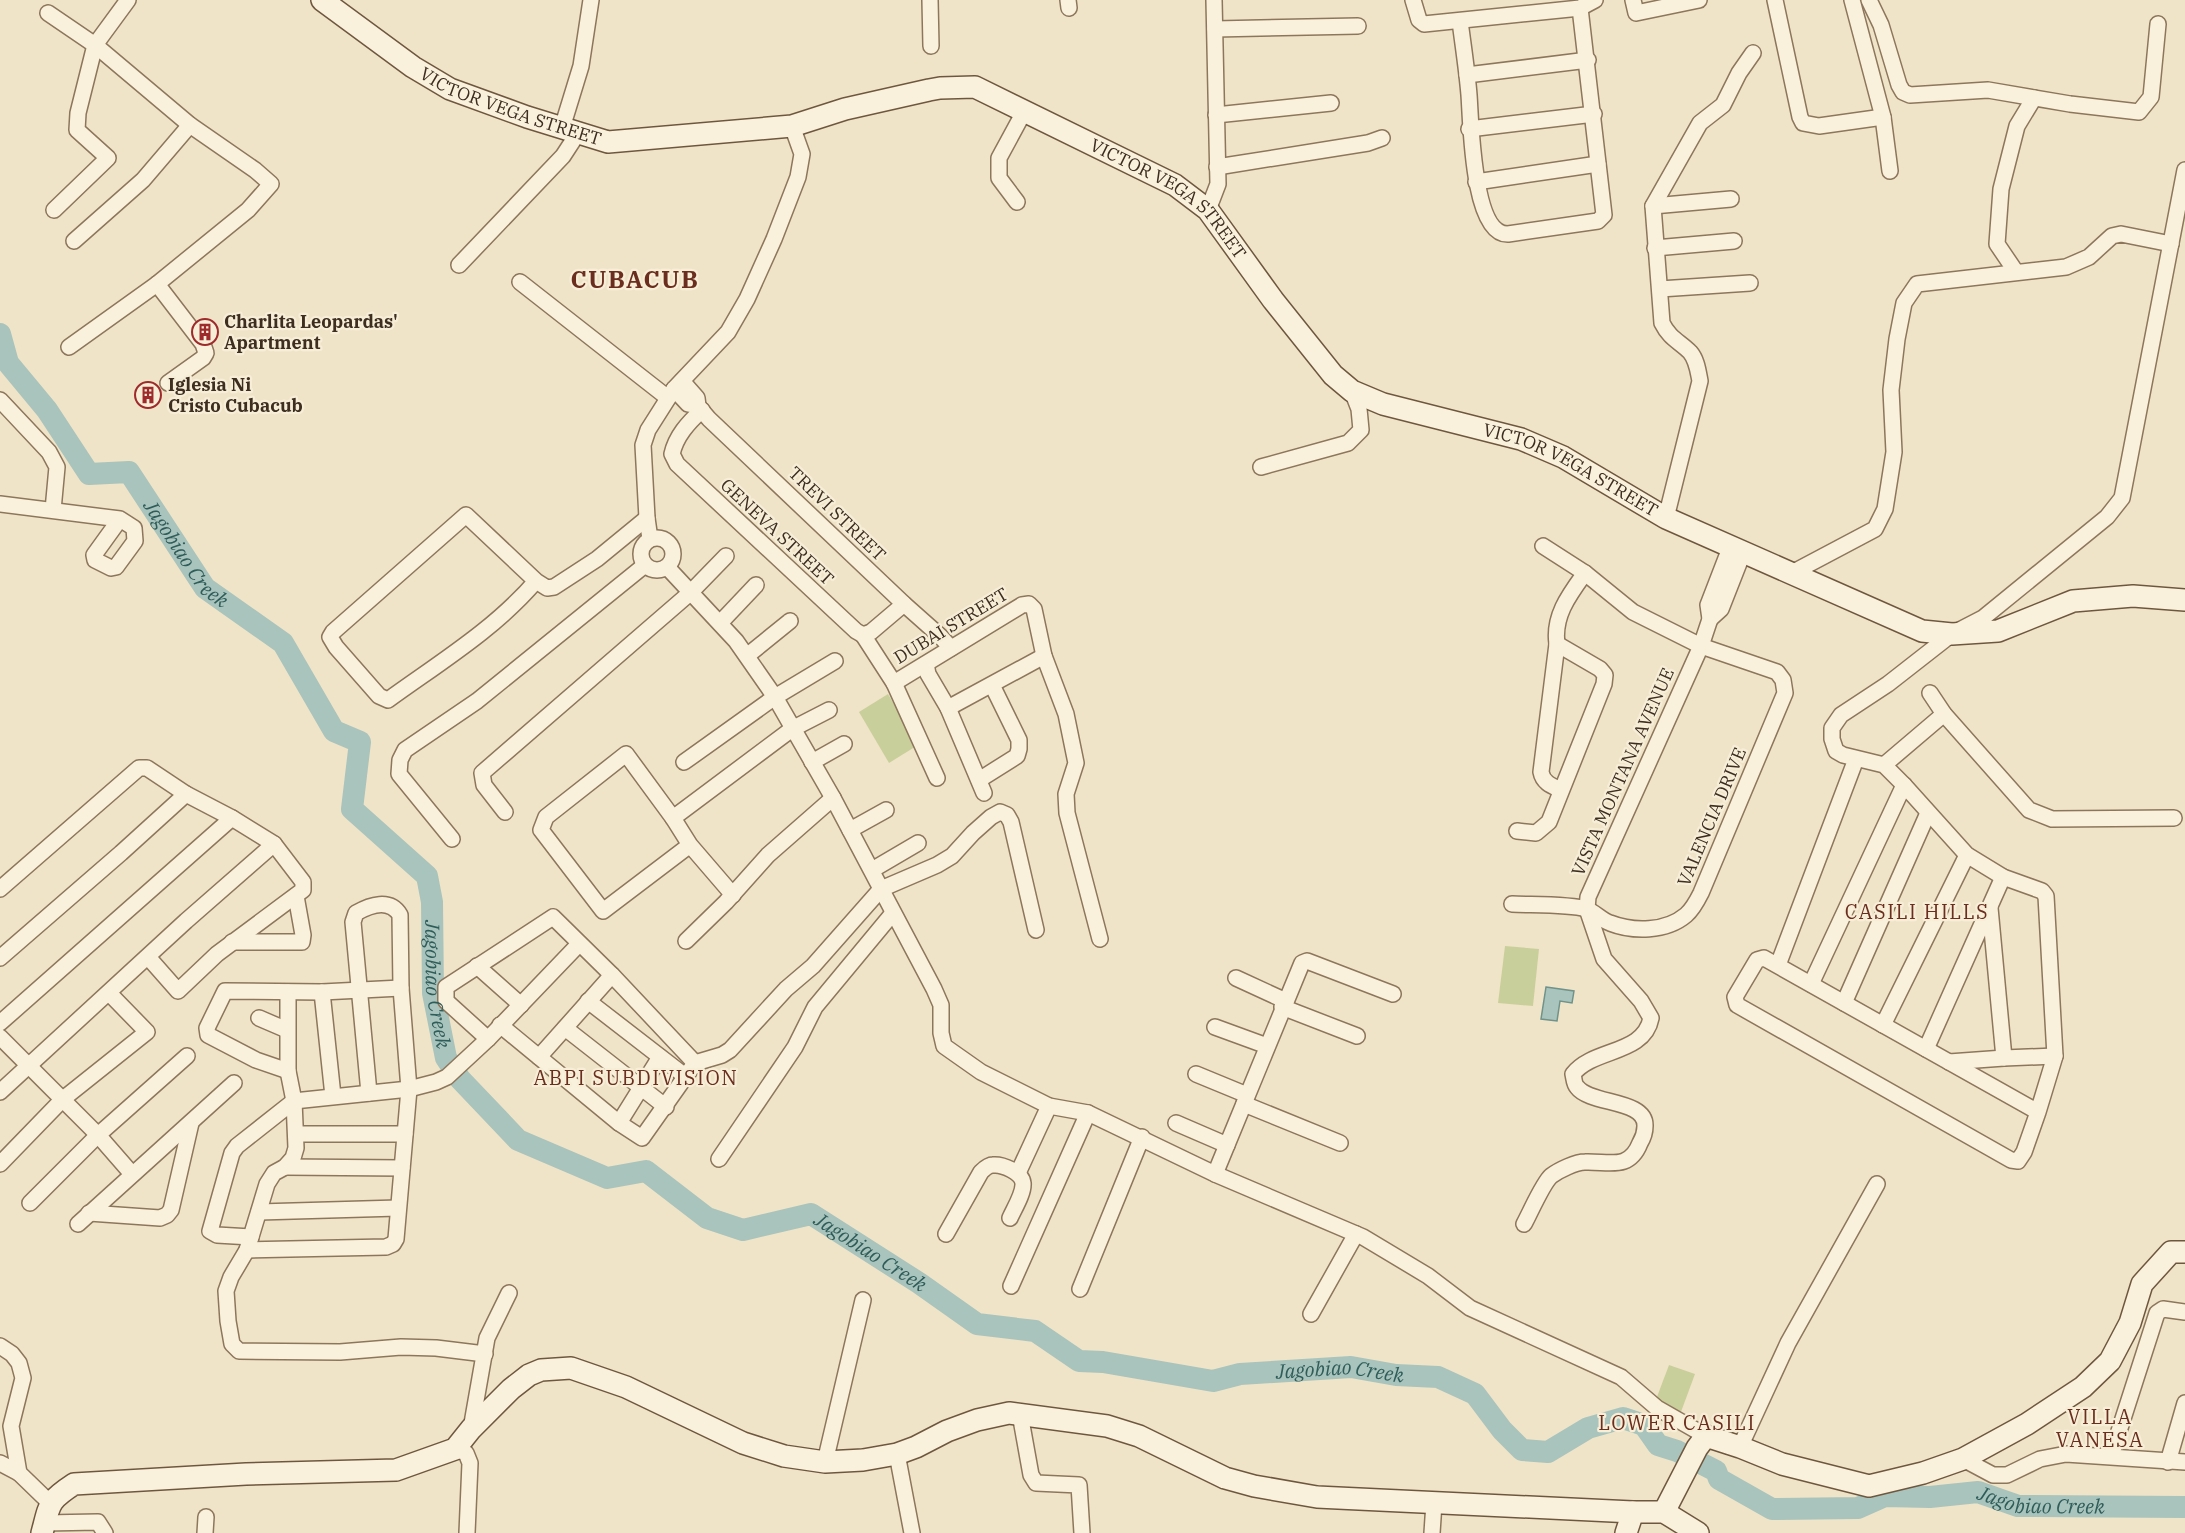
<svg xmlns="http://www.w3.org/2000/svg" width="2185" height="1533" viewBox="0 0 2185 1533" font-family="'IBM Plex Serif',serif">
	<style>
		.green { fill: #c9cf9b }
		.water { fill: #a9c4bc; stroke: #6f938a; stroke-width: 1.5 }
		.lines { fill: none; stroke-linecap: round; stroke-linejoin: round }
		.river { stroke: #a9c4bc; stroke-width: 22 }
		.street-casing { stroke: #8d765c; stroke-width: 18 }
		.secondary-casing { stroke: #6f573f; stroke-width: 24 }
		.street { stroke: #faf1dc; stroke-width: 15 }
		.secondary { stroke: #faf1dc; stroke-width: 21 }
		.labels { text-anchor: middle; stroke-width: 4.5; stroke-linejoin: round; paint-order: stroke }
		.street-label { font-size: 18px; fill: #3d2e20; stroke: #f7eed8 }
		.poi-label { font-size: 18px; font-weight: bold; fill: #3d2e20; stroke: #f7eed8; text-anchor: start }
		.water-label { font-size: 20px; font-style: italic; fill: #2f5d5a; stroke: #f7eed8 }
		.neighbourhood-label { font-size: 20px; letter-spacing: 1.5px; fill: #6b2e1e; stroke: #f7eed8 }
		.district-label { font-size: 24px; font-weight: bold; letter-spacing: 1.5px; fill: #6b2e1e; stroke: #f7eed8 }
	</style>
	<rect width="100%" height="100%" fill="#f0e4c8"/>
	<g class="green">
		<path d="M888,694L918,745L889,763L859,712Z"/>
		<path d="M1505,946L1539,949L1533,1006L1498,1003Z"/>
		<path d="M1669,1365L1695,1374L1678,1420L1652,1410Z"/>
	</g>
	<path class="water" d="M1546,987L1574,991L1572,1003L1560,1001L1557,1021L1541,1019Z"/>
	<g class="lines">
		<path class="river" id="s1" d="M0,334L8,363L47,410L89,474L129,472L205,588L283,643L334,731L360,742L352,809L427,876L432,902L433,993L446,1058L460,1079L518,1140L607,1178L646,1171L707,1218L743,1230L811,1214L919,1283L977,1324L1035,1331L1079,1361L1103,1362L1213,1381L1240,1374L1351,1367L1396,1375L1438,1377L1475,1394L1502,1430L1522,1450L1548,1452L1588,1428L1623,1418L1644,1425L1658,1445L1677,1451L1716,1471L1719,1479L1772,1509L1858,1508L1885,1496L1930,1497L1978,1492L2018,1506L2185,1507"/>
		<defs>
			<g id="street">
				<path d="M930,0L931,46"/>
				<path d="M1068,0L1069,8"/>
				<path d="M1413,0L1419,20L1424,24L1580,8L1595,0"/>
				<path d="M1633,0L1636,13L1699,0"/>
				<path d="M1775,0L1800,117L1803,123L1819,126L1883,117"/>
				<path d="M1852,0L1883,117L1890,171"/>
				<path d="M1869,0L1881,25L1899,85L1903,92L1910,95L1988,90L2070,104L2139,112L2151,97L2158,24"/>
				<path d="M48,13L95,45L190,125L255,170L271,184L248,210L157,284L69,347"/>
				<path d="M1460,21C1463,45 1467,70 1469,95C1471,120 1472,235 1508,234L1598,221L1604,215L1580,8"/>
				<path d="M1215,29L1358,26"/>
				<path d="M1467,75L1588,60"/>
				<path d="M1216,115L1331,103"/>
				<path d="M562,128L581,66L591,0"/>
				<path d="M1469,129L1594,114"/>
				<path d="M1217,167L1368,143L1382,138"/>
				<path d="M1476,182L1598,164"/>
				<path d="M1017,202L999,178V158L1025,110"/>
				<path d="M1653,206L1731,199"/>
				<path d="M54,210L108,158L77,130L78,113L95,45L128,0"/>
				<path d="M1208,210L1218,184L1214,0"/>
				<path d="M74,241L143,180L190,125"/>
				<path d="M1655,248L1734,241"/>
				<path d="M459,265L563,156L578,133"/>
				<path d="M2016,272L1997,244L2001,189L2017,126L2034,98"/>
				<path d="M520,282L668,398"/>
				<path d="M157,284L203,344L206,353L203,358L168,383"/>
				<path d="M1660,289L1750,283"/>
				<path d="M682,381L697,398L698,406L709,419L904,604L940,636L951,648"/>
				<path d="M674,389L688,404L698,406"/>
				<path d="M0,400L49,452L57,467L53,510"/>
				<path d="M702,410C688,423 676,436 672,454L677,464L856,631L863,635L871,632L904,604"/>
				<path d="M1261,467L1348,443L1361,430L1359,409L1352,391"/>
				<path d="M0,504L120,519L134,528L135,541L116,567L111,568L95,560L94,555L120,519"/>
				<path d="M1666,518L1700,381C1698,371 1697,360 1690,352C1679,341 1670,339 1662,323L1653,206L1700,123L1723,105L1739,73L1753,53"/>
				<circle cx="657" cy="554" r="16"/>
				<path d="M650,539L647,518L643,445L648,430L674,389L728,332L747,299L774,239L798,177L802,154L792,126"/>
				<path d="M667,567L736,641L775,697L833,798L934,989L941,1005V1033L944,1046L981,1072L1049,1106L1088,1113L1215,1174L1363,1237L1428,1276L1470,1308L1621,1377L1657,1408L1706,1436"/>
				<path d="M1790,574L1875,529L1885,509L1894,452L1891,390L1897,339L1904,303L1917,284L2066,267L2089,257L2112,236L2121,234L2171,244"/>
				<path d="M536,581C495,629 439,663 388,700L379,696L336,647L330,637L333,632L466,515L536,581L547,588L554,587L597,559L647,518"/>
				<path d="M1710,619L1721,609L1743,553"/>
				<path d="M720,623L756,585"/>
				<path d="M863,635L894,683L937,778"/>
				<path d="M748,655L790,621"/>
				<path d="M926,664L928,674L948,708L984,793"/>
				<path d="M894,683L1022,605L1029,604L1034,609L1044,656L1066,714L1076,763L1066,794L1067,813L1100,939"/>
				<path d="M1930,693L1944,714L2029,810L2052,819L2174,818"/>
				<path d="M948,708L1044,656"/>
				<path d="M684,762L775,697L835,661"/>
				<path d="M812,762L844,744"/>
				<path d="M1884,765L1944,714"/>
				<path d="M979,780L1017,756L1019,749V740L992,685"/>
				<path d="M1561,790C1552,786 1543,783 1541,772L1557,644C1553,616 1569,595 1585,573"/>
				<path d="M505,812L484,785L482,773L690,593L726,556"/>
				<path d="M673,818L792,729L829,710"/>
				<path d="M850,830L886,810"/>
				<path d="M1517,831L1536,833L1549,822L1604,684L1605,675L1600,669L1557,644"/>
				<path d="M452,839L399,774L400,760L405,750L477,701L645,565"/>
				<path d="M690,845L603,911L541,830L546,817L626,754L673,818L690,845L733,895"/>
				<path d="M872,870L918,843"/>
				<path d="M0,889L139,768H147L186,794L232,818L274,844L303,882V890L217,954L178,991L148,957"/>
				<path d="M1512,904C1531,905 1570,904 1586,909C1595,912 1601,920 1610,923C1633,932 1666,932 1686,915C1693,909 1697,901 1701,893L1785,693L1783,680L1777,672L1701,646L1633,612L1585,573L1543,546"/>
				<path d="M1990,908L2004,1058"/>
				<path d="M686,941L726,902L768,855L833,798"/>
				<path d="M232,942H302L303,935L296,896"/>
				<path d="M0,958L121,853L186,794"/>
				<path d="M1778,965L1856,759"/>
				<path d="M477,966L521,1005"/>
				<path d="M1236,978L1286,1001"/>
				<path d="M1811,984L1904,785"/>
				<path d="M288,992V1071L294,1101L296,1148L293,1158L285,1167L274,1173L267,1184L247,1250L231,1277L226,1291L228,1321L232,1344L239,1351L340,1352L401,1347L436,1348L485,1354"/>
				<path d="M322,992L333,1096"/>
				<path d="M588,1001L685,1076"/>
				<path d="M1844,1003L1928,813"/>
				<path d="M1282,1007L1357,1036"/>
				<path d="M259,1018L287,1030"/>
				<path d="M0,1023L232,818"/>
				<path d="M500,1025L619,1123L642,1138L695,1063L722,1055L730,1050L786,989L813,966L881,889L937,865L952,856L973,833L991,817L1000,812L1007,815L1011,822L1036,930"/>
				<path d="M1883,1025L1967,855"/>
				<path d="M1215,1027L1267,1046"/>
				<path d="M565,1028L666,1107"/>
				<path d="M0,1037L98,1135L132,1174"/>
				<path d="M488,1039L446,1001V987L553,917L612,975L695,1063"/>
				<path d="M1926,1049L2003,877"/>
				<path d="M539,1057L612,975"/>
				<path d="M1949,1062L2004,1058L2055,1056"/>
				<path d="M288,1071L256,1060L208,1035L207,1028L225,991L322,992L401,988"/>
				<path d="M1196,1074L1247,1095"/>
				<path d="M0,1092L186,921L274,844"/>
				<path d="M1244,1104L1340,1143"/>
				<path d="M2038,1112L1764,958L1757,960L1735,997L1737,1005L2011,1160L2018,1161L2024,1152L2038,1112L2055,1056L2046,896L2042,891L2003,877L1967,855L1904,785L1884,765L1843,755L1836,751L1832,739V728L1841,715L1888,684L1952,634L1983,618L2107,517L2122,498L2185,170"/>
				<path d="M619,1123L660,1057"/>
				<path d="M1176,1123L1227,1145"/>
				<path d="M296,1134H405"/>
				<path d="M719,1159L795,1047L815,1007L893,913"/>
				<path d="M0,1164L63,1099L147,1032L109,993"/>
				<path d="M285,1167L402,1168"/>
				<path d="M1018,1173L1049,1106"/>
				<path d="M1215,1174L1302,963L1307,961L1393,994"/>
				<path d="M30,1203L98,1135L187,1056"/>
				<path d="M259,1212L398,1208"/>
				<path d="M89,1213L160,1218L167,1215L171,1210L191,1123"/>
				<path d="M78,1224L234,1083"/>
				<path d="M1524,1224C1530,1213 1543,1183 1551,1176C1559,1170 1576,1162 1585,1162C1609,1161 1629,1171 1640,1143C1643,1138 1645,1132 1645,1126C1646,1099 1590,1105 1577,1087C1574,1084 1574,1078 1573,1074C1593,1048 1644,1055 1651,1018L1641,1001L1604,959L1587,909L1588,897L1701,646L1710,619L1708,605L1730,548"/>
				<path d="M946,1234L981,1172C984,1169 988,1165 993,1165C1002,1164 1022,1172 1023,1183C1024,1193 1014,1209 1010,1218"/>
				<path d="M251,1237L217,1235L210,1231L232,1153L237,1146L294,1101L409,1089L436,1082L447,1077L488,1039L579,944"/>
				<path d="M247,1250L386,1247L393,1244L396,1239L409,1089L401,988L400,915C390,898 370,905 356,913L353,922L369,1093"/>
				<path d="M1011,1286L1088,1113"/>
				<path d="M1080,1289L1142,1137"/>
				<path d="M1311,1314L1356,1234"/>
				<path d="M0,1346L12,1354L19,1363L23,1378L11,1426L19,1473L50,1503"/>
				<path d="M1020,1414L1031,1475L1036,1483L1079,1485L1082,1533"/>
				<path d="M471,1429L487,1338L509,1293"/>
				<path d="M1740,1447L1788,1343L1877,1184"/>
				<path d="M455,1449L466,1453L470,1463L467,1533"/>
				<path d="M897,1454L912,1533"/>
				<path d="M2111,1456L2157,1313L2163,1309L2185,1312"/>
				<path d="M1963,1459L1993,1475H2007L2040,1459L2066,1454L2185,1462"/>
				<path d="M825,1462L863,1300"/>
				<path d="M2168,1462L2185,1403"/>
				<path d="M0,1463L19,1473"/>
				<path d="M45,1523L98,1522L105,1533"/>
				<path d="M205,1533L206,1517"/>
				<path d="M1432,1533L1434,1503"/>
			</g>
			<g id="secondary">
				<path id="s2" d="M322,0L413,67L450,89L527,117L608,142L792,126L845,109L929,90L940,88L975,87L1175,185L1208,210L1273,300L1333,375L1352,391L1383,404L1521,439L1563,457L1666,518L1922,631L1952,634L1998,631L2073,601L2133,596L2185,600"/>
				<path d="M1664,1512L1697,1448L1706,1436L1740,1447L1782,1464L1869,1486L1923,1473L1963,1459L2027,1424L2083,1387L2110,1361L2130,1323L2142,1284L2171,1252H2185"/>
				<path d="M42,1533C50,1503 48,1501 74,1484L246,1474L396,1470L455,1449L471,1429L511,1389L529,1375L541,1370L571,1368L626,1387L743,1443L784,1456L825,1462L863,1460L897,1454L916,1447L947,1431L977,1420L1009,1413L1107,1426L1139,1436L1225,1478L1254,1486L1317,1497L1633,1512H1664L1698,1533"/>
				<path d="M1626,1533L1633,1512"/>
			</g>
		</defs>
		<use href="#street" class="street-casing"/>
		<use href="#secondary" class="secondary-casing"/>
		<use href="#street" class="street"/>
		<use href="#secondary" class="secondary"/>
	</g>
	<defs>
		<symbol id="building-ring" viewBox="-11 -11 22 22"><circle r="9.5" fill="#f7eed8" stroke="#9e2a2b" stroke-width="1.5"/><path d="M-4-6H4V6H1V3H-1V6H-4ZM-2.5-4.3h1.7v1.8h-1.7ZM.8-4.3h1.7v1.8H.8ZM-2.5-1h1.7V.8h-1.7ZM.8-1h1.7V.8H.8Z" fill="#9e2a2b"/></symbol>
	</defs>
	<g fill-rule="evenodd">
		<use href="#building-ring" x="190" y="317" width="30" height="30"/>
		<use href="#building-ring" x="133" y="380" width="30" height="30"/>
	</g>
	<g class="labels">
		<g class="street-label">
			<text dy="6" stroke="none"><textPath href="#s2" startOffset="219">VICTOR VEGA STREET</textPath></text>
			<text dy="6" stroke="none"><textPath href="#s2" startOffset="921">VICTOR VEGA STREET</textPath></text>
			<text dy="6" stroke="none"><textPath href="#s2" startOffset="1425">VICTOR VEGA STREET</textPath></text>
			<text transform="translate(837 514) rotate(44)" y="6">TREVI STREET</text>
			<text transform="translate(777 532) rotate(43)" y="6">GENEVA STREET</text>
			<text transform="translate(951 626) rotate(-31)" y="6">DUBAI STREET</text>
			<text transform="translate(1623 772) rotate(-66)" y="6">VISTA MONTANA AVENUE</text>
			<text transform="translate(1712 817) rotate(-67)" y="6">VALENCIA DRIVE</text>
		</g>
		<g class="poi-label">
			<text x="224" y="328">Charlita Leopardas'<tspan x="224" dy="21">Apartment</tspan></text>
			<text x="168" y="391">Iglesia Ni<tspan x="168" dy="21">Cristo Cubacub</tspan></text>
		</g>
		<g class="water-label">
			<text dy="7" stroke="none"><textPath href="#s1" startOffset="308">Jagobiao Creek</textPath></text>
			<text dy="7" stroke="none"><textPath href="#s1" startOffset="849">Jagobiao Creek</textPath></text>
			<text dy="7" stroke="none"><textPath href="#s1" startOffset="1425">Jagobiao Creek</textPath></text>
			<text dy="7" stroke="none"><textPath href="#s1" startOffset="1929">Jagobiao Creek</textPath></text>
			<text dy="7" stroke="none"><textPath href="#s1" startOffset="2704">Jagobiao Creek</textPath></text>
		</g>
		<g class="neighbourhood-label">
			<text x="1917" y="919">CASILI HILLS</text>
			<text x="636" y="1085">ABPI SUBDIVISION</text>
			<text x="2100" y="1424">VILLA<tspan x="2100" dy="23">VANESA</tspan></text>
			<text x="1677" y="1430">LOWER CASILI</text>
		</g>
		<g class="district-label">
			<text x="635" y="288">CUBACUB</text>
		</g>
	</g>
</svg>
